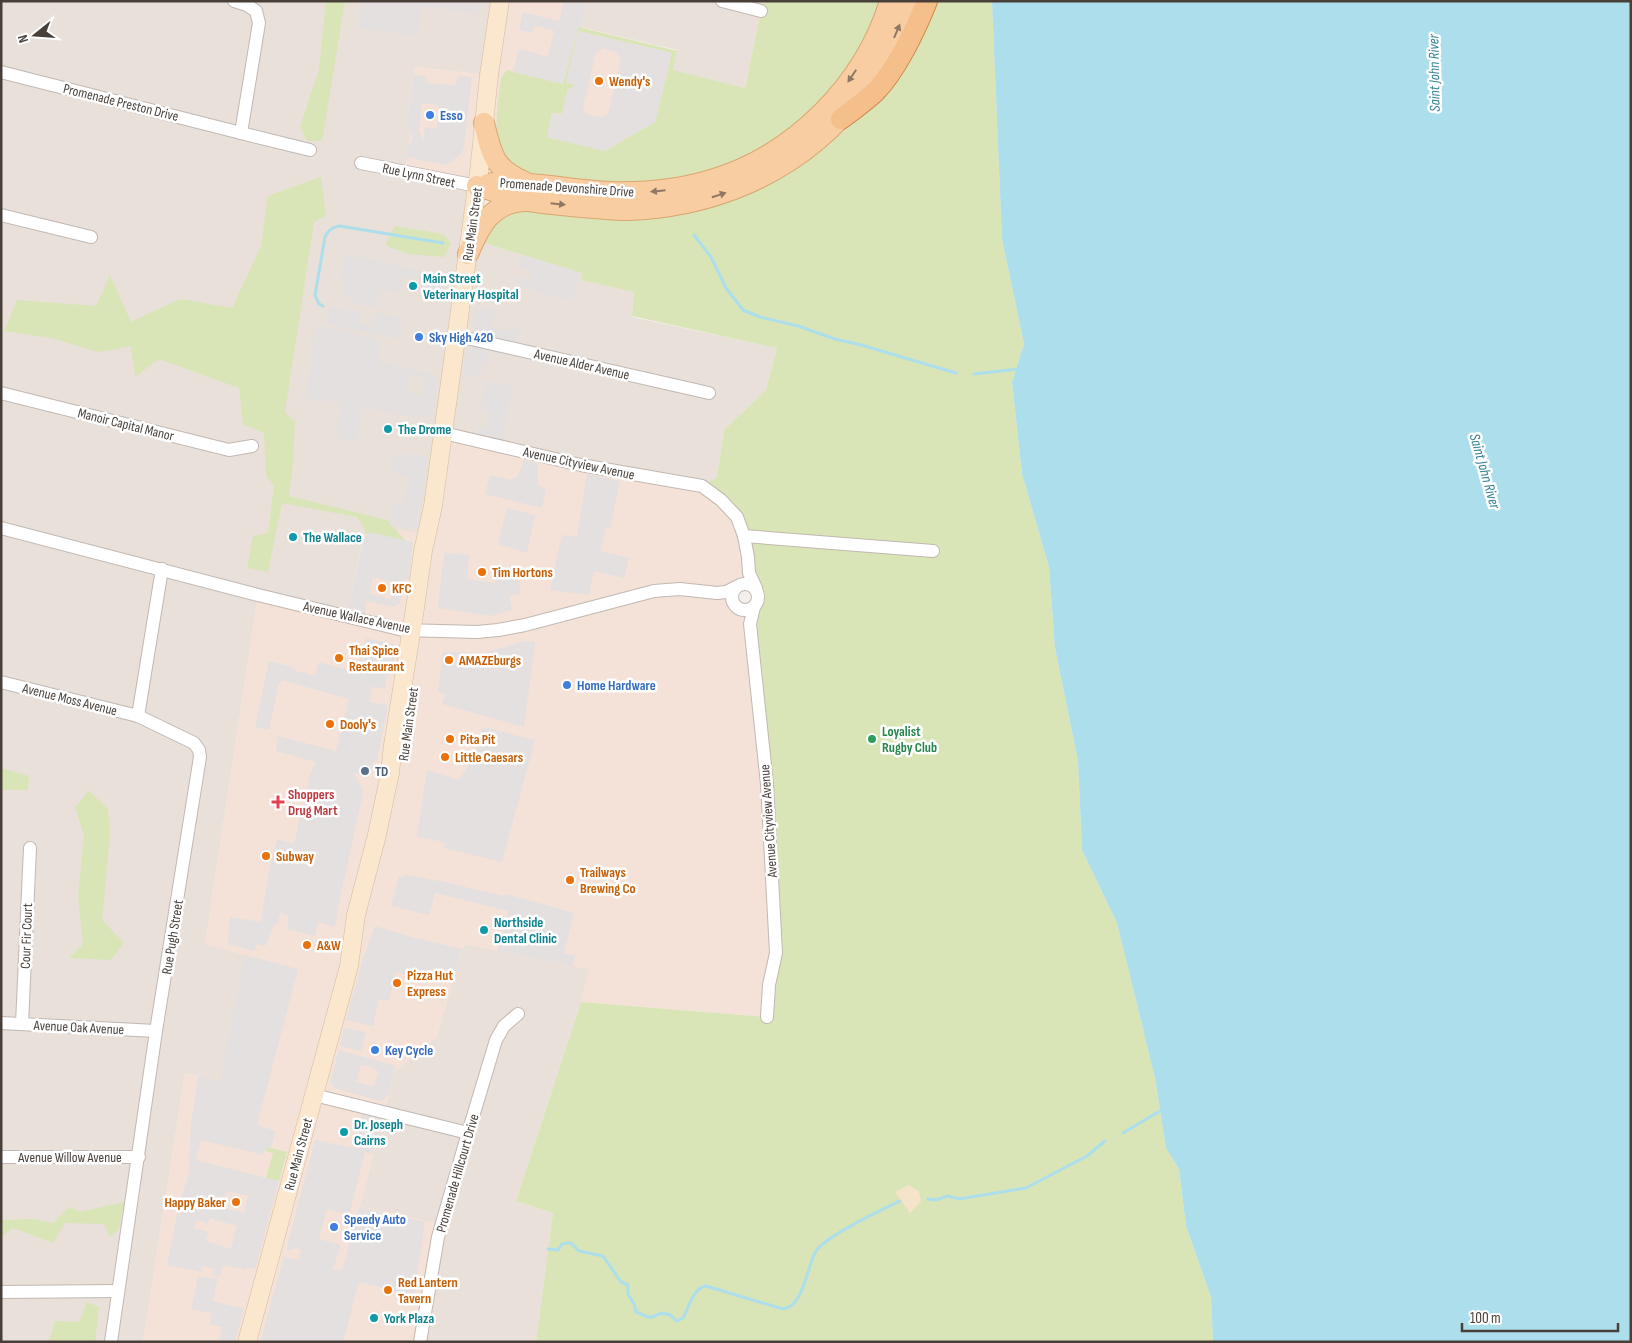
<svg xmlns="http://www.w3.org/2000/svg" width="1632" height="1343" viewBox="0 0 1632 1343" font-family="'Sofia Sans Condensed',sans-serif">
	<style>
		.residential { fill: #e8e0d9 }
		.commercial { fill: #f4e2d8 }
		.green { fill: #d9e5b7; fill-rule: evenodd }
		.sand { fill: #f5e3ca }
		.parking { fill: #e3e0df; fill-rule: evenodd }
		.water { fill: #acdeec }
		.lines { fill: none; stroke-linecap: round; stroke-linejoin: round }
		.stream { stroke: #acdeec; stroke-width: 3 }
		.minor-casing { stroke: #c2b8b1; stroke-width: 14 }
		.secondary-casing { stroke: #d3bba0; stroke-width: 19 }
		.primary-casing { stroke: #dba671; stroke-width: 22 }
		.trunk-casing { stroke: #d28346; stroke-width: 22 }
		.minor { stroke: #fff; stroke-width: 12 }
		.secondary { stroke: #fbe7ce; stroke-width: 18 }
		.primary { stroke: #f7cda1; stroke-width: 20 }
		.trunk { stroke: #f5bf8c; stroke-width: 20 }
		.oneway { fill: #8e7863 }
		.food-dot { fill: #e8710a; stroke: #fff; stroke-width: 2 }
		.shop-dot { fill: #3f7fe0; stroke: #fff; stroke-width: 2 }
		.culture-dot { fill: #0f9aa8; stroke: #fff; stroke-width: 2 }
		.leisure-dot { fill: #2e9e5b; stroke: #fff; stroke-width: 2 }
		.service-dot { fill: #5c6f8a; stroke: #fff; stroke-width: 2 }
		.health-dot { fill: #e0444e; stroke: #fff; stroke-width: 2 }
		.labels { text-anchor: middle; stroke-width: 5; stroke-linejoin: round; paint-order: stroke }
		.food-label { font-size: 14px; font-weight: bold; fill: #c56008; stroke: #fff; text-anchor: start }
		.street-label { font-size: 14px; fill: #483f39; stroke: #fff }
		.shop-label { font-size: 14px; font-weight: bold; fill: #366cbe; stroke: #fff; text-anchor: start }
		.culture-label { font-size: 14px; font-weight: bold; fill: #0d838f; stroke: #fff; text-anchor: start }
		.leisure-label { font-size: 14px; font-weight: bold; fill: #27864d; stroke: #fff; text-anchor: start }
		.service-label { font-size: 14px; font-weight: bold; fill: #4e5e75; stroke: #fff; text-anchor: start }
		.health-label { font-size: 14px; font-weight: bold; fill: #be3a42; stroke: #fff; text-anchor: start }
		.water-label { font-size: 15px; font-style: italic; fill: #338095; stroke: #fff }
	</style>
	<rect width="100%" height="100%" fill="#f4efeb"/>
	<g class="residential">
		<path d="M1,1H500L489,75L415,67L407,121L411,132L405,171L477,186L474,240L582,273L581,280L634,292L632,317L777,348L766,390L724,430L717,477L702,486L428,535L366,526L346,617L258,595L205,944L268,961L235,1086L185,1073L143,1342H1Z"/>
		<path d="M587,1H763L745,88L672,70L677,50L581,27Z"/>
		<path d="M464,944L590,969L581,1002L516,1201L553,1213L536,1342H420L360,1206L395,1071L436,1038Z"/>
	</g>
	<g class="commercial">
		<path d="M500,1H587L581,27L677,51L659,125L605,156L544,142L484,123L477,186L405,171L411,132L407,121L415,67L488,75Z"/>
		<path d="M443,433L702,486L737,517L745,579L732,594V598L735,606L745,615L750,624L776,953L767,1017L581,1002L589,969L464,944L436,1038L395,1071L360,1206L442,1224L420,1342H143L185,1073L229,1084L267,961L205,944L258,595L346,616L366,526L428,534Z"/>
	</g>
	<g class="green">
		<path d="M326,1H345L322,141H307L300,127L319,69Z"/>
		<path d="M763,1H992L1002,239L1024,344L1012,382L1022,474L1049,567L1055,648L1078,761L1082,850L1117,923L1155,1078L1166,1148L1179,1169L1186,1226L1211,1297L1213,1342H536L553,1213L516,1201L581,1002L766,1017L776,952L750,624L759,595L737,517L702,486L717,477L724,430L766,390L777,348L632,316L634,292L581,280L582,273L474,240L512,177L496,141L497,109L501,78L507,70L563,84L578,27L677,51L673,70L745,88ZM578,31L672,53L655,122L605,151L547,137L552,113L562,114L568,89L574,87L573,84L566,82Z"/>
		<path d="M321,177L326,216L314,222L285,412L295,422L293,462L289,496L387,520L406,541L365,534L364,527L357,517L282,503L268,572L247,568L253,536L268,533L274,485L266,477L264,433L243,424L239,388L159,359L135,377L131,346L99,352L51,338L4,331L17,300L96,306L110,275L131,322L180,299L232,308L261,246L268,196Z"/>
		<path d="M395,226L443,234L451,243L444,257L408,254L385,245Z"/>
		<path d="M1,768L29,776L28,790H1Z"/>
		<path d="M89,791L108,809L110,835L102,920L124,943L111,960L69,958L83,944L78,896L84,836L75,807Z"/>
		<path d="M267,1147L287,1152L279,1181L266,1178L273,1153L266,1151Z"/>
		<path d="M125,1202L118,1230L110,1237L104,1224L65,1223L53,1243L13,1228L1,1237V1220L34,1219L53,1223L69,1207L80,1212Z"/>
		<path d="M87,1302L99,1307L95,1342H49L55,1321L79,1322Z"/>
	</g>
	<path class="sand" d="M909,1185L919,1191L921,1202L910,1213L895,1192Z"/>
	<g class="parking">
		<path d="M364,1H469L481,5L479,14L421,6L419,32L417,36L359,28Z"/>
		<path d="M564,1H587L581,27H578L563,84L513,72L519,49L538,54V55L548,56L554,32L553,30L537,26H534L532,33L519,30L523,12L559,21Z"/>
		<path d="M578,31L672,53L655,122L604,151L547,137L552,113L560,115L562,114L568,89L574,87L573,84L566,82ZM603,48L616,52L621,60L609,110L607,114L600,117L586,114L583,107L596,53Z"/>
		<path d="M414,74L427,77L428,83L452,85H456L457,78L460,76L472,77L464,146L462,153L446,165L407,157L408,147L413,139L407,121ZM422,103L438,105L439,107L437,128H425L423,141L419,130Z"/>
		<path d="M345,254L442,276L439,298L423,296L425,280L403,277L400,293L379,289L377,307L355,304L342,292L344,281L340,280Z"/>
		<path d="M523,255L579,272L572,301L517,286L518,277L530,280L533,271L519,267Z"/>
		<path d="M334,306L342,310L361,311L360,324L373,326L375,313L402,318L401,339L342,328L325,322L329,309Z"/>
		<path d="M475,308L496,310L495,314H493L491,328L512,331L513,327L518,328L515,349L490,343L488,364L483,363L480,377L463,375L465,359L468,353L472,350L471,339L474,328L473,323Z"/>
		<path d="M316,325L380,340L378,362L438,376L433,417L420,415V418L363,407L356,442L342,439L338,436V426L342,403L306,398ZM410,375L427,378L422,396L406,392Z"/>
		<path d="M486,381L512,385L503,439L475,433L476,427L486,428L489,412L481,410Z"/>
		<path d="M395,454L405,456L406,454L428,456L418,529L390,525L393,502L404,504L408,476L392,473Z"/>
		<path d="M524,460L538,463V486L546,489L542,508L485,494L490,475L511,480L518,476Z"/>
		<path d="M587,474L620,481L610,528H606L600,551L629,558L624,578L594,571L589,595L550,590L562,535L577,537Z"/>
		<path d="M507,508L535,515L527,553L498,544Z"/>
		<path d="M369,532L413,542L409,578L403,580L400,603L393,607L366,601L365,613L348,608L364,539ZM373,577L395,583L391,599L369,594Z"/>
		<path d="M444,553L469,555L467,579L495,583L497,566L519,569L520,594L509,596L512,610L491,616L438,608Z"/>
		<path d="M366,638L393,644L396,649L392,672L388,671L385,688L372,687L369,702L388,705L377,761L374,760L371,769L361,767L359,774L353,773L362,787L363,794L340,898L335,927L318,922L315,936L287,929L289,916L280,913L277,925H274L265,946L256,944L255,951L228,944L230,917L261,922L269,870L277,839L294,844L311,772L316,762L276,751L278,736L336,751L349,699L282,680L279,684L269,730L255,727L269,661L293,667V670L315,676L319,662L356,672Z"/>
		<path d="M524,641L535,642L524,727L442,704L445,694L438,692L443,652L485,653Z"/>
		<path d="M482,727L535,740L502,862L444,848L445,842L417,837L427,770L459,780L474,757Z"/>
		<path d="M405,874L436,881L437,880L503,896L506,894L574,913L564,953L575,956L573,966L498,951L508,911L435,893L429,915L391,906L399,876L404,877Z"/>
		<path d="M375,926L411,937L462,949L454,978L425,971L423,979L396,972L389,1001L379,999L373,1026L346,1020L363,959Z"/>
		<path d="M245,955L298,969L257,1125L276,1131L271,1148L267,1147L263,1155L201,1140L196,1160L279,1181L255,1269L246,1267V1270L223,1265L220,1276L212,1275L214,1269L203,1266L201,1272L167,1265L179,1204L190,1170L189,1158L191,1125L198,1076L220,1081ZM227,1191L248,1196L244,1213L223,1208ZM210,1218L237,1226L231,1249L206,1241L208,1232L194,1228L197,1220L208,1223Z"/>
		<path d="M344,1028L366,1032L361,1051L340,1046Z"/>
		<path d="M339,1050L396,1066L388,1096L380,1101L335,1088L333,1084L330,1083ZM363,1065L373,1067V1070L379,1071L374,1087L356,1082L360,1067Z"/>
		<path d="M362,1114L382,1119L373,1154L365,1152L349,1215L327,1209L319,1239L341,1245L333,1269L338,1271L343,1268L359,1207L425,1222L414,1296L359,1282L343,1342H260L284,1257L299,1260L301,1250L296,1248L286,1251L315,1140L353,1148Z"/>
		<path d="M198,1277L218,1278L213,1301L244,1309L235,1342L219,1341L222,1327L210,1324L211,1313L191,1309Z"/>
	</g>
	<path class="water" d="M992,1H1631V1342H1213L1211,1297L1186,1226L1179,1169L1166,1148L1155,1078L1117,923L1082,850L1078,761L1055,648L1049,567L1022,474L1012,382L1024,344L1002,239Z"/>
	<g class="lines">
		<g class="stream">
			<path d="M694,235L711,257L726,288L743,310L760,317L798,326L835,339L861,345L956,373"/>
			<path d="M323,306L319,304L315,295L325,237C328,230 332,227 340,226L443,243"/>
			<path d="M974,374L1018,369"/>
			<path d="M1123,1133L1160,1111"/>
			<path d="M928,1199L936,1200L948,1196L959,1199L1026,1188L1087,1156L1105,1141"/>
			<path d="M548,1249L558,1250L562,1244L567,1243H571L579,1251L603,1256L621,1282L628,1285V1294L634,1304L636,1312L648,1317H652L662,1313L670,1315L677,1321L683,1318C689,1308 693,1288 706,1286L783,1309C804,1307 807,1265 816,1251C827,1235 881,1210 900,1201"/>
		</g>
		<defs>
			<g id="minor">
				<path d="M722,1L761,11"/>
				<path d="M1,72L241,133L259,23L256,11L247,5L234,1"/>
				<path d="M241,133L310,150"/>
				<path d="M361,163L477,186"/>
				<path d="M1,215L91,237"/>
				<path d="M457,334L471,339L709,393"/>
				<path d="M1,393L229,450L252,446"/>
				<path d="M443,433L581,465L702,486L721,500L737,517L744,536L748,557L749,573L756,588"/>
				<path d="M1,528L258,595L403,630L477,632L498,630L525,625L654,591L680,589L717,593L726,592L736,587"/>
				<path d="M744,536L933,551"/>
				<circle cx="745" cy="597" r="13"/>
				<path d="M754,607L750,624L767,784L776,953L769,985L767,1017"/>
				<path d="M1,682L138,716"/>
				<path d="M1,1023L156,1031"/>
				<path d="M22,1024L30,848"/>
				<path d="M314,1095L468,1133"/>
				<path d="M1,1157H139"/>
				<path d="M1,1292L118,1291"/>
				<path d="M111,1342L156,1031L200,757L199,750L194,743L138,716L162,569"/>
				<path d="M420,1342L438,1237L468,1133L496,1040L504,1026L518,1014"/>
			</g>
			<path id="secondary" d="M247,1342L349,966L356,915L377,835L390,773L393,745L414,615L423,551L433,506L479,172L489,75L500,1"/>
			<g id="primary">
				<path d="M484,123C492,155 493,168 525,182"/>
				<path d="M488,184C497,182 506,183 515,183C547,184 578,191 610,192C644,193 678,190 711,180C794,156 865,84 890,1"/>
				<path d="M477,186C494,191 511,197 528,201C545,204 563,205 581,207C606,209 631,212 656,208C754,196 837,145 884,57C888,48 894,39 898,30C902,21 904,11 907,1"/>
				<path d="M468,254C480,226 491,203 524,201"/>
			</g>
			<path id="trunk" d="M841,119C853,110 864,102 875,92C896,71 916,29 927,1"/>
		</defs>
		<use href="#minor" class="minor-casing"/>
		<use href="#secondary" class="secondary-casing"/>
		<use href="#primary" class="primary-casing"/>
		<use href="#trunk" class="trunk-casing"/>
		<use href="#minor" class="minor"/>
		<use href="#secondary" class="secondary"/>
		<use href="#primary" class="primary"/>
		<use href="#trunk" class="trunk"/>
	</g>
	<defs><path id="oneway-solid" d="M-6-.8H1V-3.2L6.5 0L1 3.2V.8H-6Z" transform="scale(1.25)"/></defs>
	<g class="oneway">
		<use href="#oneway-solid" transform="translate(897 31) rotate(-67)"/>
		<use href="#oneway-solid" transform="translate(852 76) rotate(124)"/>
		<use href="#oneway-solid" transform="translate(658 191) rotate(174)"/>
		<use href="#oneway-solid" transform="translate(719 195) rotate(-18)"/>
		<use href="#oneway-solid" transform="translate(558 204) rotate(6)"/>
	</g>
	<g class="food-dot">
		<circle cx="599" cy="81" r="5"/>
		<circle cx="482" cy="572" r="5"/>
		<circle cx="382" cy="588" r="5"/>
		<circle cx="339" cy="658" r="5"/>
		<circle cx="449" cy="660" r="5"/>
		<circle cx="330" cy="724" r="5"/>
		<circle cx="450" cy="739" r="5"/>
		<circle cx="445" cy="757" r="5"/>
		<circle cx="266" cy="856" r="5"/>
		<circle cx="570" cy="880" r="5"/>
		<circle cx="307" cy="945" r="5"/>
		<circle cx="397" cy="983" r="5"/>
		<circle cx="236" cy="1202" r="5"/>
		<circle cx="388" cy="1290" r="5"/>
	</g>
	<g class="shop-dot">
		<circle cx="430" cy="115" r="5"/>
		<circle cx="419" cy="337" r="5"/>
		<circle cx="567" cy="685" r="5"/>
		<circle cx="375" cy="1050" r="5"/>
		<circle cx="334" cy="1227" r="5"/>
	</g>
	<g class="culture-dot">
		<circle cx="413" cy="286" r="5"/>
		<circle cx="388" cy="429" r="5"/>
		<circle cx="293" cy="537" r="5"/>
		<circle cx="484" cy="930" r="5"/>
		<circle cx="344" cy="1132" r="5"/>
		<circle cx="374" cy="1318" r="5"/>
	</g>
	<circle class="leisure-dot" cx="872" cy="739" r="5"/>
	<circle class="service-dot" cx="365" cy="771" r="5"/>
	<path class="health-dot" d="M275.5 794.5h5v5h5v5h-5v5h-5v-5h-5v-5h5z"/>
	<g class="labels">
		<g class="food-label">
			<text x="609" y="86">Wendy's</text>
			<text x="492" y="577">Tim Hortons</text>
			<text x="392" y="593">KFC</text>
			<text x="349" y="655">Thai Spice<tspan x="349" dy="16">Restaurant</tspan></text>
			<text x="459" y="665">AMAZEburgs</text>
			<text x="340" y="729">Dooly's</text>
			<text x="460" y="744">Pita Pit</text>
			<text x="455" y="762">Little Caesars</text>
			<text x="276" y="861">Subway</text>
			<text x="580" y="877">Trailways<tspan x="580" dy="16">Brewing Co</tspan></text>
			<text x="317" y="950">A&amp;W</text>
			<text x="407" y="980">Pizza Hut<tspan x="407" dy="16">Express</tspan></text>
			<text x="226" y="1207" text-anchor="end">Happy Baker</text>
			<text x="398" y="1287">Red Lantern<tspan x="398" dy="16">Tavern</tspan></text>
		</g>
		<g class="street-label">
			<text transform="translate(121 102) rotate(14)" y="5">Promenade Preston Drive</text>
			<text transform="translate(419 175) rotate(12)" y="5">Rue Lynn Street</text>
			<text transform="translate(567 187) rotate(4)" y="5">Promenade Devonshire Drive</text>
			<text transform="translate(472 224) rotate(-82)" y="5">Rue Main Street</text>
			<text transform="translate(582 364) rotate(13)" y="5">Avenue Alder Avenue</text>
			<text transform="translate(126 424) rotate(14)" y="5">Manoir Capital Manor</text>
			<text transform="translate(579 463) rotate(12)" y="5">Avenue Cityview Avenue</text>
			<text transform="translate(357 617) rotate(12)" y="5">Avenue Wallace Avenue</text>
			<text transform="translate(70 699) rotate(14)" y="5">Avenue Moss Avenue</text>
			<text transform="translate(408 724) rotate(-82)" y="5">Rue Main Street</text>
			<text transform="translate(768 821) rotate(-94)" y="5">Avenue Cityview Avenue</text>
			<text transform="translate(26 936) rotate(-88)" y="5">Cour Fir Court</text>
			<text transform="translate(172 937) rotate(-81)" y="5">Rue Pugh Street</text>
			<text transform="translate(79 1027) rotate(3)" y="5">Avenue Oak Avenue</text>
			<text transform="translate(298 1154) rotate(-75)" y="5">Rue Main Street</text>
			<text x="70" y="1162">Avenue Willow Avenue</text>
			<text transform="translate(457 1173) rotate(-74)" y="5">Promenade Hillcourt Drive</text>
		</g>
		<g class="shop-label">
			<text x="440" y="120">Esso</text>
			<text x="429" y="342">Sky High 420</text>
			<text x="577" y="690">Home Hardware</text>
			<text x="385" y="1055">Key Cycle</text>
			<text x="344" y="1224">Speedy Auto<tspan x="344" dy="16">Service</tspan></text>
		</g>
		<g class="culture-label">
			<text x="423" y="283">Main Street<tspan x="423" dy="16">Veterinary Hospital</tspan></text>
			<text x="398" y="434">The Drome</text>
			<text x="303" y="542">The Wallace</text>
			<text x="494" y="927">Northside<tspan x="494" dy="16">Dental Clinic</tspan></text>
			<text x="354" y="1129">Dr. Joseph<tspan x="354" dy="16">Cairns</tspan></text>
			<text x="384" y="1323">York Plaza</text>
		</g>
		<g class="leisure-label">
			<text x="882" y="736">Loyalist<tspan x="882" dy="16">Rugby Club</tspan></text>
		</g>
		<g class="service-label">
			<text x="375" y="776">TD</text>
		</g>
		<g class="health-label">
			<text x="288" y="799">Shoppers<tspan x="288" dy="16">Drug Mart</tspan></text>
		</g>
		<g class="water-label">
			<text transform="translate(1434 73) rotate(-91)" y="5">Saint John River</text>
			<text transform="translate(1485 471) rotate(74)" y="5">Saint John River</text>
		</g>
	</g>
	<rect width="1632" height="1343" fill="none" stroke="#483f39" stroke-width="5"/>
	<g transform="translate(35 35) rotate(253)" stroke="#ffffff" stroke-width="4" paint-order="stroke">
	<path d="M0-4L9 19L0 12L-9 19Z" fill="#483f39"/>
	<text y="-8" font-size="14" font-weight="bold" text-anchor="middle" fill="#483f39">N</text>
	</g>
	<path d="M1462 1323v8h156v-8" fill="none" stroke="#483f39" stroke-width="2.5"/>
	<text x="1470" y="1323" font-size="15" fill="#483f39" stroke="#ffffff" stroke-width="4" paint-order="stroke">100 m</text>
</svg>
